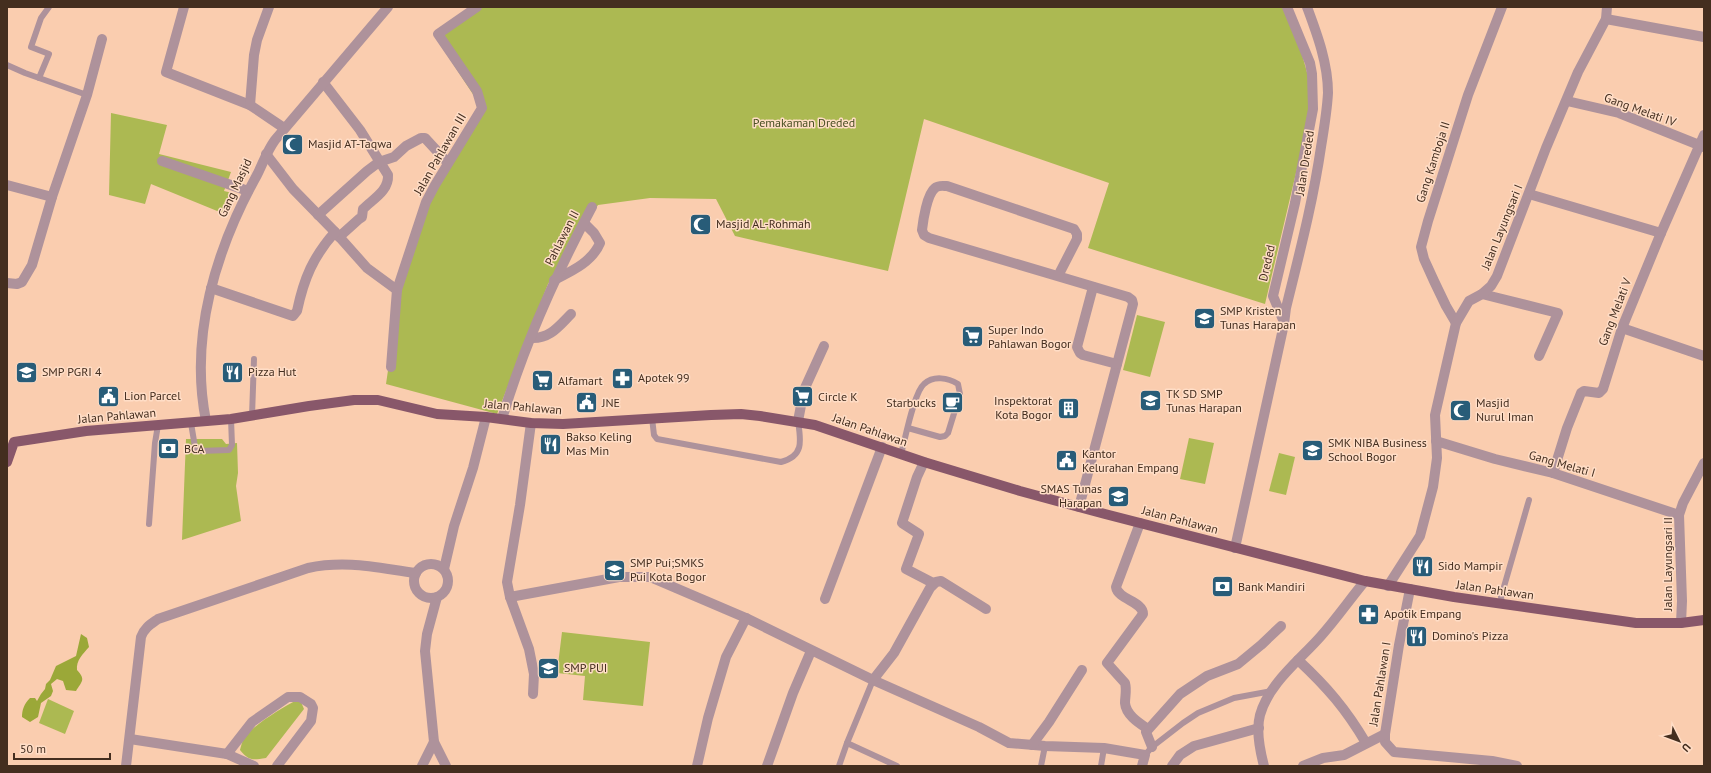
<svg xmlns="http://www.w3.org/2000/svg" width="1711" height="773" viewBox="0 0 1711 773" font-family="'PT Sans',sans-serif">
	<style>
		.green { fill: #acb952 }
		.forest { fill: #9ba838 }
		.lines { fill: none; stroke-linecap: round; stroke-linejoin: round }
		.service { stroke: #ae929b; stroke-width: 6 }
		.minor { stroke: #ae929b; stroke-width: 10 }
		.tertiary { stroke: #ae929b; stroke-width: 10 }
		.primary { stroke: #88576a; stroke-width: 10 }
		.labels { text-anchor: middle; stroke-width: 3; stroke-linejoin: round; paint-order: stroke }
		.street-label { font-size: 12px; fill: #442e1f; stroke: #ffddc6 }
		.park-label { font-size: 12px; fill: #494f22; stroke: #ffddc6 }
		.poi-label { font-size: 12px; fill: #442e1f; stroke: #ffddc6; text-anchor: start }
	</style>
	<rect width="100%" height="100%" fill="#facdaf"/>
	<g class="green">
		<path d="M471,7H1284L1298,40L1308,76L1309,118L1265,304L1088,248L1109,183L924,119L888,271L735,236L716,199L650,198L598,205L548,284L497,414L386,384L404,261L437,174L482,108L434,35Z"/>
		<path d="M111,113L167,125L159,154L231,172L224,191L237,194L227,215L151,184L145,204L109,195Z"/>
		<path d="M1137,315L1165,322L1150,377L1123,370Z"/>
		<path d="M1189,438L1214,443L1205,484L1180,479Z"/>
		<path d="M186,439H222L226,444L237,443L238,473L236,486L241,521L182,540Z"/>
		<path d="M1279,453L1295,457L1286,495L1269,491Z"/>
		<path d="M562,632L650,642L643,706L583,700L585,676L557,673Z"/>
		<path d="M48,699L74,711L65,734L39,723Z"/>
		<path d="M297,700L301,702L304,709L266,758C252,760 249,761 240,750C241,746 242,742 244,738C252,726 283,707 297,700Z"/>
	</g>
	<path class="forest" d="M81,634L87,638L89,647C83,654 76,660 77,670C86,680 82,681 76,691L66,690L63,681L57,679L51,684L53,691L51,696L41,703L38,717L30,722L22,717C22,710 24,704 30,698H35L37,701L41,694L45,689L46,684L50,680L56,666L76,656Z"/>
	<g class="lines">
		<g class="service">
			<path d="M7,65L25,73L87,95"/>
			<path d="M39,78L49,54L31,47L41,18L49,7"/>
			<path d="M252,416L254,359"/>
			<path d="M652,418L654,435L657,439L781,462C804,456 801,441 798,421"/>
			<path d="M191,423L195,447L199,451L229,450L232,445L231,419"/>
			<path d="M901,454C905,440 914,392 924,384C934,375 948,378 958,384L960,394L948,433L945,436L940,437L908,428"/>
			<path d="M149,524L155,443L158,425"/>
			<path d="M1502,604L1501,597L1529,500"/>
			<path d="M847,743L897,766"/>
			<path d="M1145,755L1152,747L1183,723L1198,713L1234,698L1272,691"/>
			<path d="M839,766L847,743L873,680"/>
			<path d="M1041,766L1045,746"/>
			<path d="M1101,766L1104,748"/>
		</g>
		<g class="minor">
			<path d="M184,7L166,72L250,105L284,128"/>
			<path d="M1606,19L1704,37"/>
			<path d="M323,82L360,130L388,175C389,191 373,199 363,209L362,217L359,219L339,237"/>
			<path d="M1567,101L1619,113L1704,147"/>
			<path d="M250,105L254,55L257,40L269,7"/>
			<path d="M266,154L293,189L335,232L367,268L397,290"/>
			<path d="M162,161L248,191"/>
			<path d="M7,185L52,197"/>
			<path d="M1529,194L1661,233"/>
			<path d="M318,215L367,171L379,162L394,157L406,146L421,138H425L448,163"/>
			<path d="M1058,276L1077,239V234L1074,229L947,186C943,186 938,185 935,188C927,194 923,221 922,230L924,235L929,238L1128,297L1132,300L1133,304L1079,507"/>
			<path d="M554,280C572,271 592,262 600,243L594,233L584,223"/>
			<path d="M7,283L17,284L22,282L32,265L52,197L87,95L102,39"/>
			<path d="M1093,287L1077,347L1080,353L1083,355L1117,364"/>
			<path d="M211,288L293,316L297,311C304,278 313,257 335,232"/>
			<path d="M1482,294L1558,313L1539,356"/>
			<path d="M1456,323L1446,306L1434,281L1424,259L1421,247L1428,221L1468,95L1502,7"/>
			<path d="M1622,328L1704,356"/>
			<path d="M531,338C550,339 559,326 571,314"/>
			<path d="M391,367L397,290L426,202L435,185L482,108L477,91L438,34L477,7"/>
			<path d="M502,419C524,345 556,274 592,207"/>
			<path d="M206,421C189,336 216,249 257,175C263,163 267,151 275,140L388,7"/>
			<path d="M798,421L804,390L824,346"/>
			<path d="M531,423L520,505L507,582L510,597L529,649L534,674L533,694"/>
			<path d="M1436,441L1495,459L1553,473L1679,515"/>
			<path d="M924,462L917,477L902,523L919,534L906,569L933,583"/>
			<path d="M1553,473L1567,428L1581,393L1584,391L1599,393L1603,389L1622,328L1661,233L1704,135"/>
			<path d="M1140,523L1116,587C1118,600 1143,601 1143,614L1107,663L1125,683C1127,690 1125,696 1125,703C1126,715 1139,723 1148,729"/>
			<circle cx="431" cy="581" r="17"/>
			<path d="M444,569L454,526L473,468L486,417"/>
			<path d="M1388,586L1420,536L1433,487L1437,458L1435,415L1456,323L1469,301L1482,294L1491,286L1497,276L1546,148L1578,72L1606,19L1607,7"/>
			<path d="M1410,589L1399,645L1385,734V742L1394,752L1492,761L1517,766"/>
			<path d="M437,597L427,634L425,651L434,742L446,766"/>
			<path d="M510,597L619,577H650L746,618L873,680L979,727L1009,743L1045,746L1104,748L1145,755L1142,766"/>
			<path d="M825,599L882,447"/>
			<path d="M1681,623L1682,601L1679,515L1683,503L1704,463"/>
			<path d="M1298,660C1327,687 1346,709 1366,743"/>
			<path d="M873,680L894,653L930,588L936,582L941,581L986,609"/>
			<path d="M130,739L227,754L254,766"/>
			<path d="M1032,745L1049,722L1082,670"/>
			<path d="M1152,747L1146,732L1180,694L1207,676L1238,664L1261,645L1281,626"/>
			<path d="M227,754L252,722L288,697H300L311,704L313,708L311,721L277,766"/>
			<path d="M126,766L141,637C144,628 151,624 158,619L308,568C347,560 377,568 416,573"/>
			<path d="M422,766L434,742"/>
			<path d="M697,766L708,718L726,657L746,618"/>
			<path d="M767,766L793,693L811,651"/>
			<path d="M1172,766L1180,755L1194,746L1259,728"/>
			<path d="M1264,766C1260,751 1256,730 1260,715C1269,683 1300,660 1321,636C1337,618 1350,599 1365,581"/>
			<path d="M1303,766L1323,758L1344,755L1385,734"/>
		</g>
		<g class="tertiary">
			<path d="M1284,322L1273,296L1295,203L1313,109L1312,74L1310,63L1287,7"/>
			<path d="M1235,548L1284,324L1286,308C1299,255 1313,202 1321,147C1324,129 1327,111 1328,93C1328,63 1317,34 1307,7"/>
		</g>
		<path class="primary" d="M7,462L14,442L86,431L231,419L309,406L354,400H378L437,414L486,417L531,423L563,424L711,415L741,414L760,416L815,425L924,462L1020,491L1105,514L1365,581L1454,597L1636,623H1681L1704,620"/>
	</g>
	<defs>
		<symbol id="mosque-square" viewBox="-11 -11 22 22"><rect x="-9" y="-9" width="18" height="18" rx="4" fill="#285c78" stroke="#ffddc6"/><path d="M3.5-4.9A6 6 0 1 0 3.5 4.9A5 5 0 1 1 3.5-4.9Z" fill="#fff"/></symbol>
		<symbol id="school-square" viewBox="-11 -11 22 22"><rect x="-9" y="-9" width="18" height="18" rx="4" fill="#285c78" stroke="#ffddc6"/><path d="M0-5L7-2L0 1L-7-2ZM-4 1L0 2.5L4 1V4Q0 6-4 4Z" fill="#fff"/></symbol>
		<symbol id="supermarket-square" viewBox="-11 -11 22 22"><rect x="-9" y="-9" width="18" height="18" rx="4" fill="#285c78" stroke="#ffddc6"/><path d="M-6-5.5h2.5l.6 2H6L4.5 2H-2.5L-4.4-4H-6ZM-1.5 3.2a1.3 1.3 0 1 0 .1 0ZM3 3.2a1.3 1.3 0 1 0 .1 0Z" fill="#fff"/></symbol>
		<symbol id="restaurant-square" viewBox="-11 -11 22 22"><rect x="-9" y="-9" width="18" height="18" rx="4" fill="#285c78" stroke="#ffddc6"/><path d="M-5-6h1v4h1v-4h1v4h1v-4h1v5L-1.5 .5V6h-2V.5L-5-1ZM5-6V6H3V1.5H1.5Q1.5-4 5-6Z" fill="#fff"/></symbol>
		<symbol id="pharmacy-square" viewBox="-11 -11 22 22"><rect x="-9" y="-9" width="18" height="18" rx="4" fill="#285c78" stroke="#ffddc6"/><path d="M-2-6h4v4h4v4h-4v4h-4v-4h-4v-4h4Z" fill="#fff"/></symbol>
		<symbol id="civic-square" viewBox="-11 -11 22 22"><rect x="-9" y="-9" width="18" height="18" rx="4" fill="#285c78" stroke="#ffddc6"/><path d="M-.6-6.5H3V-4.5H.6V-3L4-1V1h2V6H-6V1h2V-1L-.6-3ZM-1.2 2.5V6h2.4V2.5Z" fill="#fff"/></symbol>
		<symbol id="cafe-square" viewBox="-11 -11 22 22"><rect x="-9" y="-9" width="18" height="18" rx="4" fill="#285c78" stroke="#ffddc6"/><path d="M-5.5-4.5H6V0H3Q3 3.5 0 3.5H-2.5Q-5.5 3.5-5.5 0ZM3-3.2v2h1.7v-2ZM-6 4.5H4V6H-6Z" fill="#fff"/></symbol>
		<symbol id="building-square" viewBox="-11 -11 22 22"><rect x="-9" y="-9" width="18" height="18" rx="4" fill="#285c78" stroke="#ffddc6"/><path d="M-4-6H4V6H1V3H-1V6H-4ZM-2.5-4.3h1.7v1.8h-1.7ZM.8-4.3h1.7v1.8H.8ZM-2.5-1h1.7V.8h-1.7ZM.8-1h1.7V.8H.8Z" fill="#fff"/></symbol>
		<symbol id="bank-square" viewBox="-11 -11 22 22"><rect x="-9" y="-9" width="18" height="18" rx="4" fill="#285c78" stroke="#ffddc6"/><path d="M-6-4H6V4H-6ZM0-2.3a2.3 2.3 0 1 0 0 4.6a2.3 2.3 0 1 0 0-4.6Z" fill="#fff"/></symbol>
	</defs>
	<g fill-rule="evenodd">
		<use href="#mosque-square" x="280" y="132" width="25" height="25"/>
		<use href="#mosque-square" x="688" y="212" width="25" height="25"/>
		<use href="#school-square" x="1192" y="306" width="25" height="25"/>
		<use href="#supermarket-square" x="960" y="324" width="25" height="25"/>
		<use href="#school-square" x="14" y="360" width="25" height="25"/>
		<use href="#restaurant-square" x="220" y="360" width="25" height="25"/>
		<use href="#pharmacy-square" x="610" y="366" width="25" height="25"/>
		<use href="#supermarket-square" x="530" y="368" width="25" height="25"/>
		<use href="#civic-square" x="96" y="384" width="25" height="25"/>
		<use href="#supermarket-square" x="790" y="384" width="25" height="25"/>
		<use href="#school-square" x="1138" y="388" width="25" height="25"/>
		<use href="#civic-square" x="574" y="390" width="25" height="25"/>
		<use href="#cafe-square" x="940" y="390" width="25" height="25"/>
		<use href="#building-square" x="1056" y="396" width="25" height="25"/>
		<use href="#mosque-square" x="1448" y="398" width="25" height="25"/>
		<use href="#restaurant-square" x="538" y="432" width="25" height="25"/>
		<use href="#bank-square" x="156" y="436" width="25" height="25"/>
		<use href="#school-square" x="1300" y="438" width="25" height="25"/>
		<use href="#civic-square" x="1054" y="448" width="25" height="25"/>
		<use href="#school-square" x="1106" y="484" width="25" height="25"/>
		<use href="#restaurant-square" x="1410" y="554" width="25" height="25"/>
		<use href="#school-square" x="602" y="558" width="25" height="25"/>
		<use href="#bank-square" x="1210" y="574" width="25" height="25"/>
		<use href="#pharmacy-square" x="1356" y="602" width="25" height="25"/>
		<use href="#restaurant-square" x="1404" y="624" width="25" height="25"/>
		<use href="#school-square" x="536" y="656" width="25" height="25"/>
	</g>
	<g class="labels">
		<g class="street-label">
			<text transform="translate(1640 110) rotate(20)" y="4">Gang Melati IV</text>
			<text transform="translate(440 154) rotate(-60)" y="4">Jalan Pahlawan III</text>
			<text transform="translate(1433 162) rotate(-72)" y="4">Gang Kamboja II</text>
			<text transform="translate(1305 163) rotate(-81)" y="4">Jalan Dreded</text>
			<text transform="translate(235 188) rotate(-65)" y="4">Gang Masjid</text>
			<text transform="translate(1502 227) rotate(-68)" y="4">Jalan Layungsari I</text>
			<text transform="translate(562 238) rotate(-63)" y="4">Pahlawan II</text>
			<text transform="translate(1267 263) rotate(-77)" y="4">Dreded</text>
			<text transform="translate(1615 312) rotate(-69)" y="4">Gang Melati V</text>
			<text transform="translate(523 407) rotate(5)" y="4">Jalan Pahlawan</text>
			<text transform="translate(117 416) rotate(-5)" y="4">Jalan Pahlawan</text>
			<text transform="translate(870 430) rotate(19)" y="4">Jalan Pahlawan</text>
			<text transform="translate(1562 464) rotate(16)" y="4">Gang Melati I</text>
			<text transform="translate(1180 520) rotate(15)" y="4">Jalan Pahlawan</text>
			<text transform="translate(1668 564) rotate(-90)" y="4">Jalan Layungsari II</text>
			<text transform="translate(1495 590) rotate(8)" y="4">Jalan Pahlawan</text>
			<text transform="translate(1380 684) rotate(-81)" y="4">Jalan Pahlawan I</text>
		</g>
		<g class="park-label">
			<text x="804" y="127">Pemakaman Dreded</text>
		</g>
		<g class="poi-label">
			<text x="308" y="148">Masjid AT-Taqwa</text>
			<text x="716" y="228">Masjid AL-Rohmah</text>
			<text x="1220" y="315">SMP Kristen<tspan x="1220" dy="14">Tunas Harapan</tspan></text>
			<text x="988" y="334">Super Indo<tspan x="988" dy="14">Pahlawan Bogor</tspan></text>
			<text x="42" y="376">SMP PGRI 4</text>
			<text x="248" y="376">Pizza Hut</text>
			<text x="638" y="382">Apotek 99</text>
			<text x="558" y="385">Alfamart</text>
			<text x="1166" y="398">TK SD SMP<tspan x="1166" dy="14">Tunas Harapan</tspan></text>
			<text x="124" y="400">Lion Parcel</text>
			<text x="818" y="401">Circle K</text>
			<text x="1052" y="405" text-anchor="end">Inspektorat<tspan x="1052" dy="14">Kota Bogor</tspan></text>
			<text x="602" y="407">JNE</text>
			<text x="936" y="407" text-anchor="end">Starbucks</text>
			<text x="1476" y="407">Masjid<tspan x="1476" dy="14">Nurul Iman</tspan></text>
			<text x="566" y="441">Bakso Keling<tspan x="566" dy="14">Mas Min</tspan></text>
			<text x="1328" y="447">SMK NIBA Business<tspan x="1328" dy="14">School Bogor</tspan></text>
			<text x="184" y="453">BCA</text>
			<text x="1082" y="458">Kantor<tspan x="1082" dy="14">Kelurahan Empang</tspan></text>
			<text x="1102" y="493" text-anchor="end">SMAS Tunas<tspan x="1102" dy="14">Harapan</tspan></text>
			<text x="630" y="567">SMP Pui;SMKS<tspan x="630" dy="14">Pui Kota Bogor</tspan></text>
			<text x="1438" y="570">Sido Mampir</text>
			<text x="1238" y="591">Bank Mandiri</text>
			<text x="1384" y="618">Apotik Empang</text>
			<text x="1432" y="640">Domino's Pizza</text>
			<text x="564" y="672">SMP PUI</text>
		</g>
	</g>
	<rect width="1711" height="773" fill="none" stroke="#442e1f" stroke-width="16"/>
	<g transform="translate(1679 741) rotate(132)" stroke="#ffddc6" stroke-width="3" paint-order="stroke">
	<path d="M0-3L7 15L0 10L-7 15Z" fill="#442e1f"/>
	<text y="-6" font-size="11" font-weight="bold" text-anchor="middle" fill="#442e1f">U</text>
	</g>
	<path d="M14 753v6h96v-6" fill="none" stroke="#442e1f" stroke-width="2"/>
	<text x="20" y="753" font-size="12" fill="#442e1f" stroke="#ffddc6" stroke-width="3" paint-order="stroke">50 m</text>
</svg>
